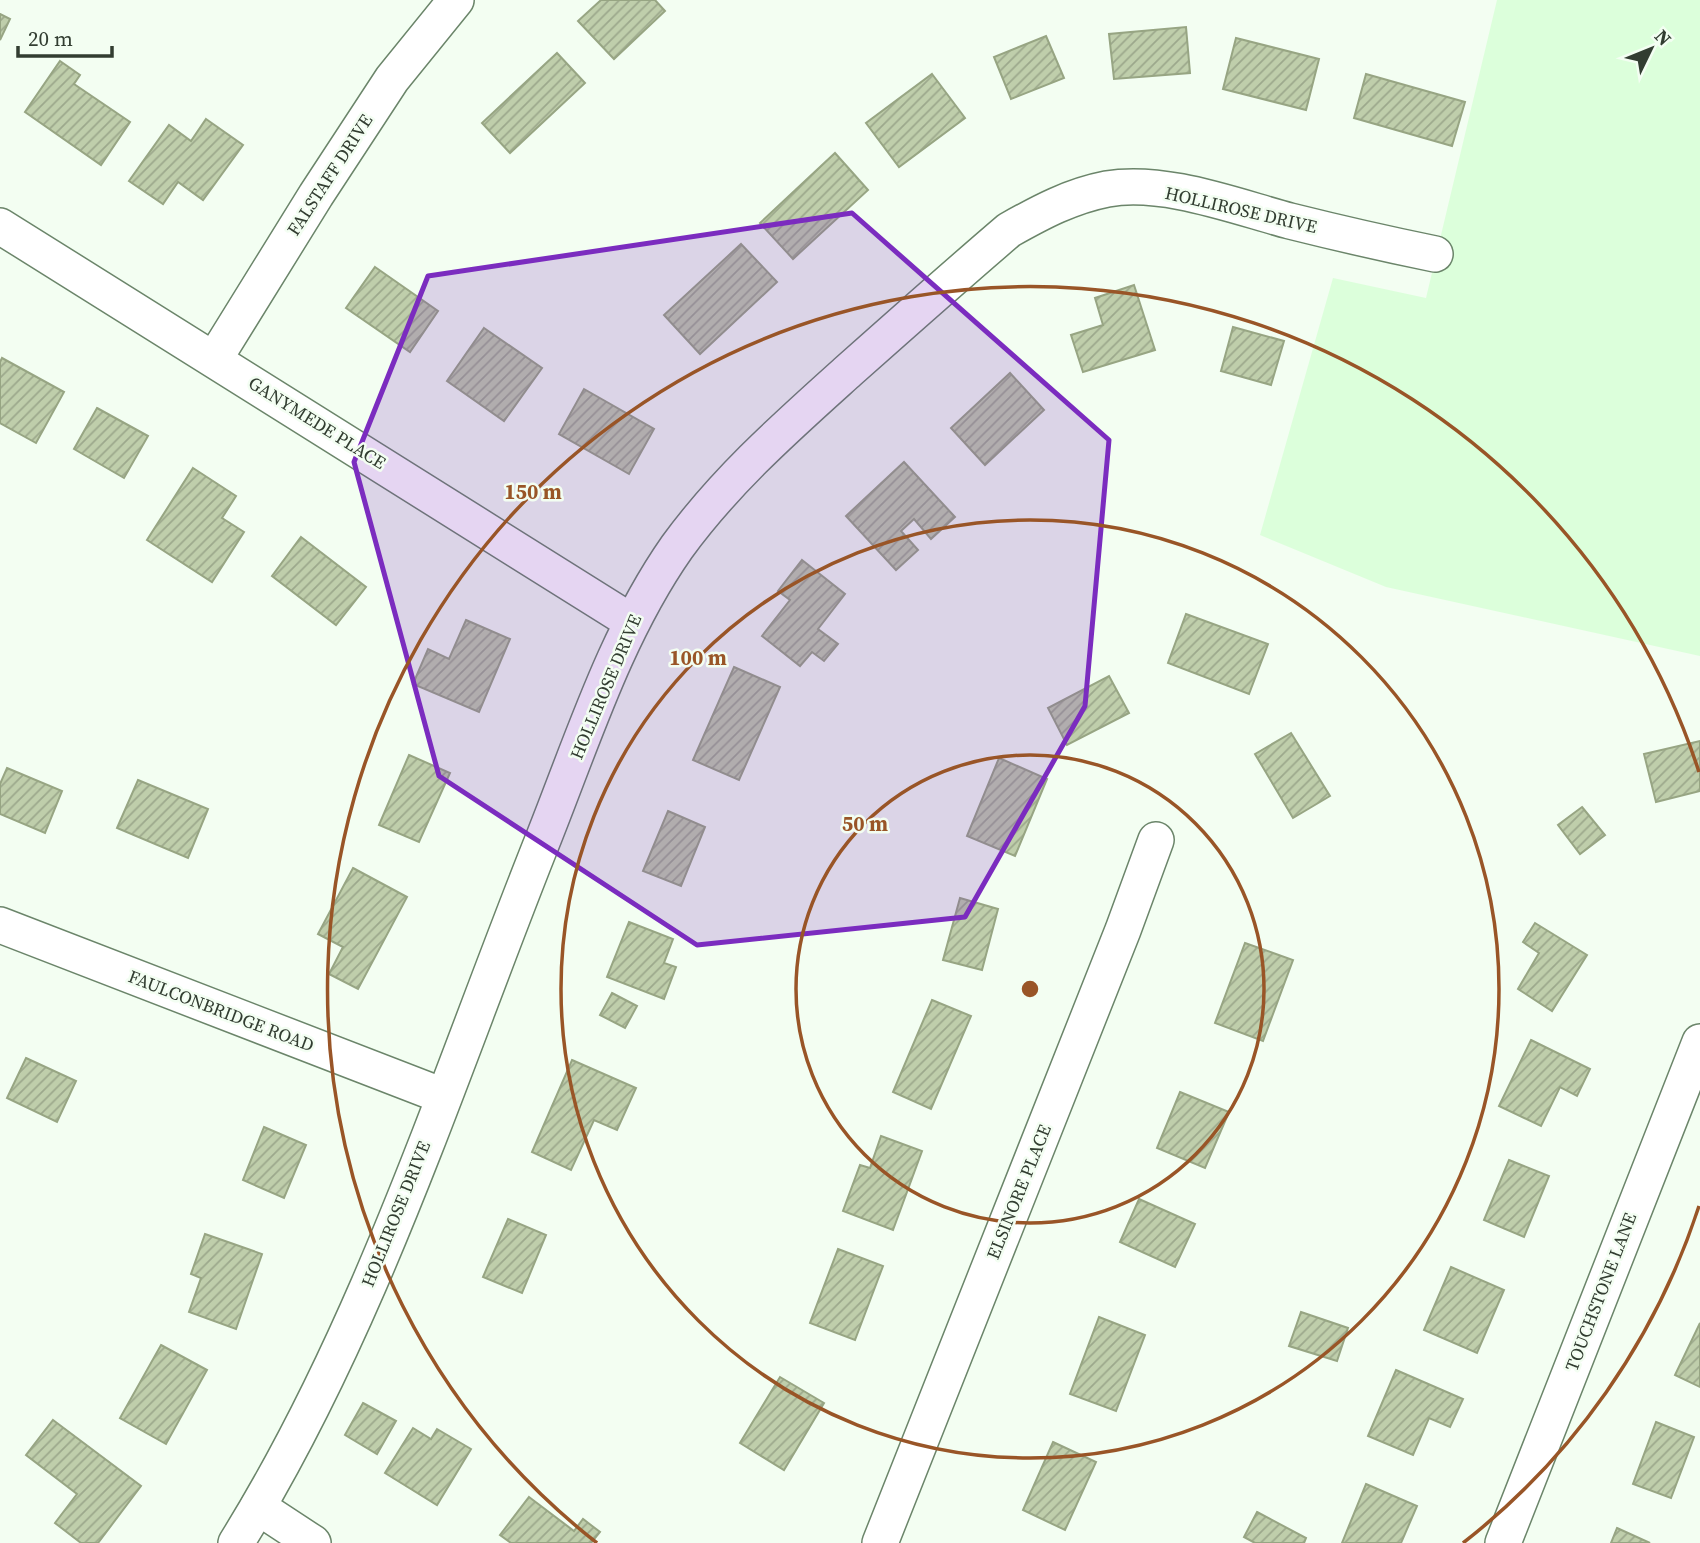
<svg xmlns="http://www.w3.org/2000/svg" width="1700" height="1543" viewBox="0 0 1700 1543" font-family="'Source Serif 4',serif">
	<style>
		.built { fill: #dcffdb }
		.building { fill: url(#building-hatch); stroke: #97a583; stroke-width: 2 }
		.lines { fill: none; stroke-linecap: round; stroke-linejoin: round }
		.minor-casing { stroke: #6b856a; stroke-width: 38 }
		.minor { stroke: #fff; stroke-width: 35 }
		.marked { fill: #7b2cbf; fill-opacity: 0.2; stroke: #7b2cbf; stroke-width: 5; stroke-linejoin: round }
		.ring { fill: none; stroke: #995527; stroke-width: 3.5 }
		.labels { text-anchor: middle; stroke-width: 5; stroke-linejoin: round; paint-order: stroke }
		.street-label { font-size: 18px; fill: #323d31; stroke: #f3fef2 }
		.centre { fill: #995527; stroke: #f3fef2; stroke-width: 3.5 }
		.ring-label { font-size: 21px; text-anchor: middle; font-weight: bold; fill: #995527; stroke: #f3fef2; stroke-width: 5; stroke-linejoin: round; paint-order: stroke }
	</style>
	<defs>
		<pattern id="building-hatch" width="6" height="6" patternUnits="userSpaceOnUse" patternTransform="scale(1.75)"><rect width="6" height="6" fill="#bfceab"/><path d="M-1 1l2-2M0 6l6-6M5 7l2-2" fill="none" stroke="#9ca88c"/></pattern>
	</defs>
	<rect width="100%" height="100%" fill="#f3fef2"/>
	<path class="built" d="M1497,0H1700V656L1386,587L1260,535L1333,278L1426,298Z"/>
	<g class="building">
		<path d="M601,0H655L665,11L614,59L578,21Z"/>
		<path d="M0,14L10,19L0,40Z"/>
		<path d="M1186,27L1190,73L1114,79L1109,34Z"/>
		<path d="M1046,36L1064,78L1011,99L994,57Z"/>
		<path d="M1236,38L1319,59L1306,110L1223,89Z"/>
		<path d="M557,53L585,83L510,153L482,123Z"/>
		<path d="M60,61L80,75L74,84L130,122L101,165L25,112Z"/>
		<path d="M932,74L965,118L899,167L866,123Z"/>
		<path d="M1366,74L1465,102L1452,146L1354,118Z"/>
		<path d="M206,119L243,145L203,200L178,182L163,204L129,181L169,125L191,141Z"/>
		<path d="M835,153L868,190L793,259L760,223Z"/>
		<path d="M741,244L777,282L700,354L664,315Z"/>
		<path d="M375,267L438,311L410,352L346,308Z"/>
		<path d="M1134,285L1155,350L1083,372L1071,335L1103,325L1095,298Z"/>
		<path d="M1233,327L1284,341L1271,385L1221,371Z"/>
		<path d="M484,328L542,368L504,421L447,381Z"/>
		<path d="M2,358L64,392L36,443L0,423V362Z"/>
		<path d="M1010,373L1044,410L985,465L951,428Z"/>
		<path d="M584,389L654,429L629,474L559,434Z"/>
		<path d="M97,408L148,436L124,478L74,449Z"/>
		<path d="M904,462L955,517L931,539L914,519L901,531L918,550L896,570L846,516Z"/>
		<path d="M193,468L236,496L222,518L244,532L212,582L147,540Z"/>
		<path d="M301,537L366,587L336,625L272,576Z"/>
		<path d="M802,560L845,594L818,629L838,644L824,661L812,652L800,666L762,636L790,600L778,591Z"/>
		<path d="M1186,614L1268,644L1249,694L1168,663Z"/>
		<path d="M466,620L510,639L479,712L413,684L428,649L449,659Z"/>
		<path d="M734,667L780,687L739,780L693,760Z"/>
		<path d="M1109,676L1129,713L1067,745L1048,708Z"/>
		<path d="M1291,733L1330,796L1293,818L1255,754Z"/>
		<path d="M1700,741V791L1656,802L1644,754Z"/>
		<path d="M409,755L450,773L419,842L379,825Z"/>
		<path d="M999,758L1047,779L1015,856L967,836Z"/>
		<path d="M7,768L62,791L45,833L0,814V784Z"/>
		<path d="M138,780L208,809L188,858L117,828Z"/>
		<path d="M1582,807L1605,835L1580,854L1558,825Z"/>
		<path d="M668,811L705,827L681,886L643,871Z"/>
		<path d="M353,868L407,897L358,989L329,974L343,947L318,934Z"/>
		<path d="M960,898L998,909L982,970L943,960Z"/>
		<path d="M629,922L673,939L664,963L676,967L664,999L607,977Z"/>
		<path d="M1535,923L1587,955L1552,1011L1518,989L1539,953L1523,942Z"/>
		<path d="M1245,943L1293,960L1263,1041L1215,1023Z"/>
		<path d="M612,993L637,1006L625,1028L600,1015Z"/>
		<path d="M932,1000L971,1016L931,1109L893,1092Z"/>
		<path d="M1531,1040L1590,1069L1577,1096L1560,1087L1541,1126L1499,1106Z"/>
		<path d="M26,1058L76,1081L57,1122L7,1098Z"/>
		<path d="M572,1060L636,1088L617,1130L594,1120L571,1170L532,1152Z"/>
		<path d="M1180,1092L1229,1112L1205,1168L1157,1148Z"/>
		<path d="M264,1127L306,1145L284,1198L243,1180Z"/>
		<path d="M881,1136L922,1151L893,1230L843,1211L860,1165L870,1168Z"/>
		<path d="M1509,1160L1549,1176L1524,1237L1484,1220Z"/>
		<path d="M1139,1199L1195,1224L1175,1267L1120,1242Z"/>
		<path d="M508,1219L546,1235L522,1293L483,1277Z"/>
		<path d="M205,1234L262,1254L236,1329L189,1312L201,1278L191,1274Z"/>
		<path d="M838,1249L883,1266L855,1340L810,1323Z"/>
		<path d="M1451,1267L1504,1290L1477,1353L1424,1330Z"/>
		<path d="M1301,1312L1348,1328L1337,1361L1289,1346Z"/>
		<path d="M1099,1317L1145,1335L1116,1411L1070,1394Z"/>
		<path d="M1700,1323V1387L1675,1375Z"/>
		<path d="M161,1345L207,1370L166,1444L120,1418Z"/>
		<path d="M1396,1370L1463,1399L1450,1427L1429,1418L1413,1455L1368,1436Z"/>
		<path d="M780,1377L824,1403L784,1470L740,1443Z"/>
		<path d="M363,1403L396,1421L377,1454L345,1435Z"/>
		<path d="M53,1420L141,1486L98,1543H81L55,1523L77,1494L26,1455Z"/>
		<path d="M1656,1422L1694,1437L1671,1498L1633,1484Z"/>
		<path d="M413,1428L431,1439L437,1429L471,1449L437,1505L385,1473Z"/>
		<path d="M1053,1442L1096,1462L1065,1530L1023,1510Z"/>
		<path d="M1366,1484L1417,1506L1401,1543H1342Z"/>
		<path d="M529,1497L574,1531L583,1519L600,1532L591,1543H511L500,1535Z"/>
		<path d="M1257,1512L1306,1538L1304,1543H1255L1244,1537Z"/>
		<path d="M1617,1528L1650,1543H1611Z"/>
	</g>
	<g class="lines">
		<defs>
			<g id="minor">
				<path d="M0,226L632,622"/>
				<path d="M215,358L316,195L392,79L456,0"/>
				<path d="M0,925L443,1096"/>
				<path d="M258,1507L313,1543"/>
				<path d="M236,1543C371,1326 449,1074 544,837C583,739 616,634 677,547C725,481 785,428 845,374C899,326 954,277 1009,230C1041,212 1071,196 1107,189C1164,179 1234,206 1290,221C1338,233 1386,244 1435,254"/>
				<path d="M880,1543L1123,930L1156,840"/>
				<path d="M1503,1543L1700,1042"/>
			</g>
		</defs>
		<use href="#minor" class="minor-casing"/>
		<use href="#minor" class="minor"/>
	</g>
	<path class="marked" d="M852,213L1109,440L1085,706L965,917L697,945L439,776L354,462L428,276Z"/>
	<g class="ring">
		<circle cx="1030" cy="989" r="234"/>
		<circle cx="1030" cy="989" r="469"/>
		<path d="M1699 1206A703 703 0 0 1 1463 1543M597 1543A703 703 0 1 1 1699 772"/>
	</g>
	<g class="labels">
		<g class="street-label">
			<text transform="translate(330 175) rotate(-57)" y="6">FALSTAFF DRIVE</text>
			<text transform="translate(1241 210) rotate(13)" y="6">HOLLIROSE DRIVE</text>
			<text transform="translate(317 423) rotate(32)" y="6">GANYMEDE PLACE</text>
			<text transform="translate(606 687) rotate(-67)" y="6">HOLLIROSE DRIVE</text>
			<text transform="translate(221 1011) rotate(21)" y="6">FAULCONBRIDGE ROAD</text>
			<text transform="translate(1019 1192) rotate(-68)" y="6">ELSINORE PLACE</text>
			<text transform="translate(396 1214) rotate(-68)" y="6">HOLLIROSE DRIVE</text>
			<text transform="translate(1601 1292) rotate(-69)" y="6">TOUCHSTONE LANE</text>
		</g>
	</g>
	<circle cx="1030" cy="989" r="10" class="centre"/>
	<g class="ring-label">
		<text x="533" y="499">150 m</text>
		<text x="698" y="665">100 m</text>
		<text x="865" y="831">50 m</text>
	</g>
	<g transform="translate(1651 49) rotate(47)" stroke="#f3fef2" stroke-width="5" paint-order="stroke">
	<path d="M0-5L12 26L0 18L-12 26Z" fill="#323d31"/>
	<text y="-10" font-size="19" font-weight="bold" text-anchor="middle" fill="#323d31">N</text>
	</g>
	<path d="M18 46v10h94v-10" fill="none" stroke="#323d31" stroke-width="3.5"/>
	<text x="28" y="46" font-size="21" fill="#323d31" stroke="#f3fef2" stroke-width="5" paint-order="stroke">20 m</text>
</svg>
